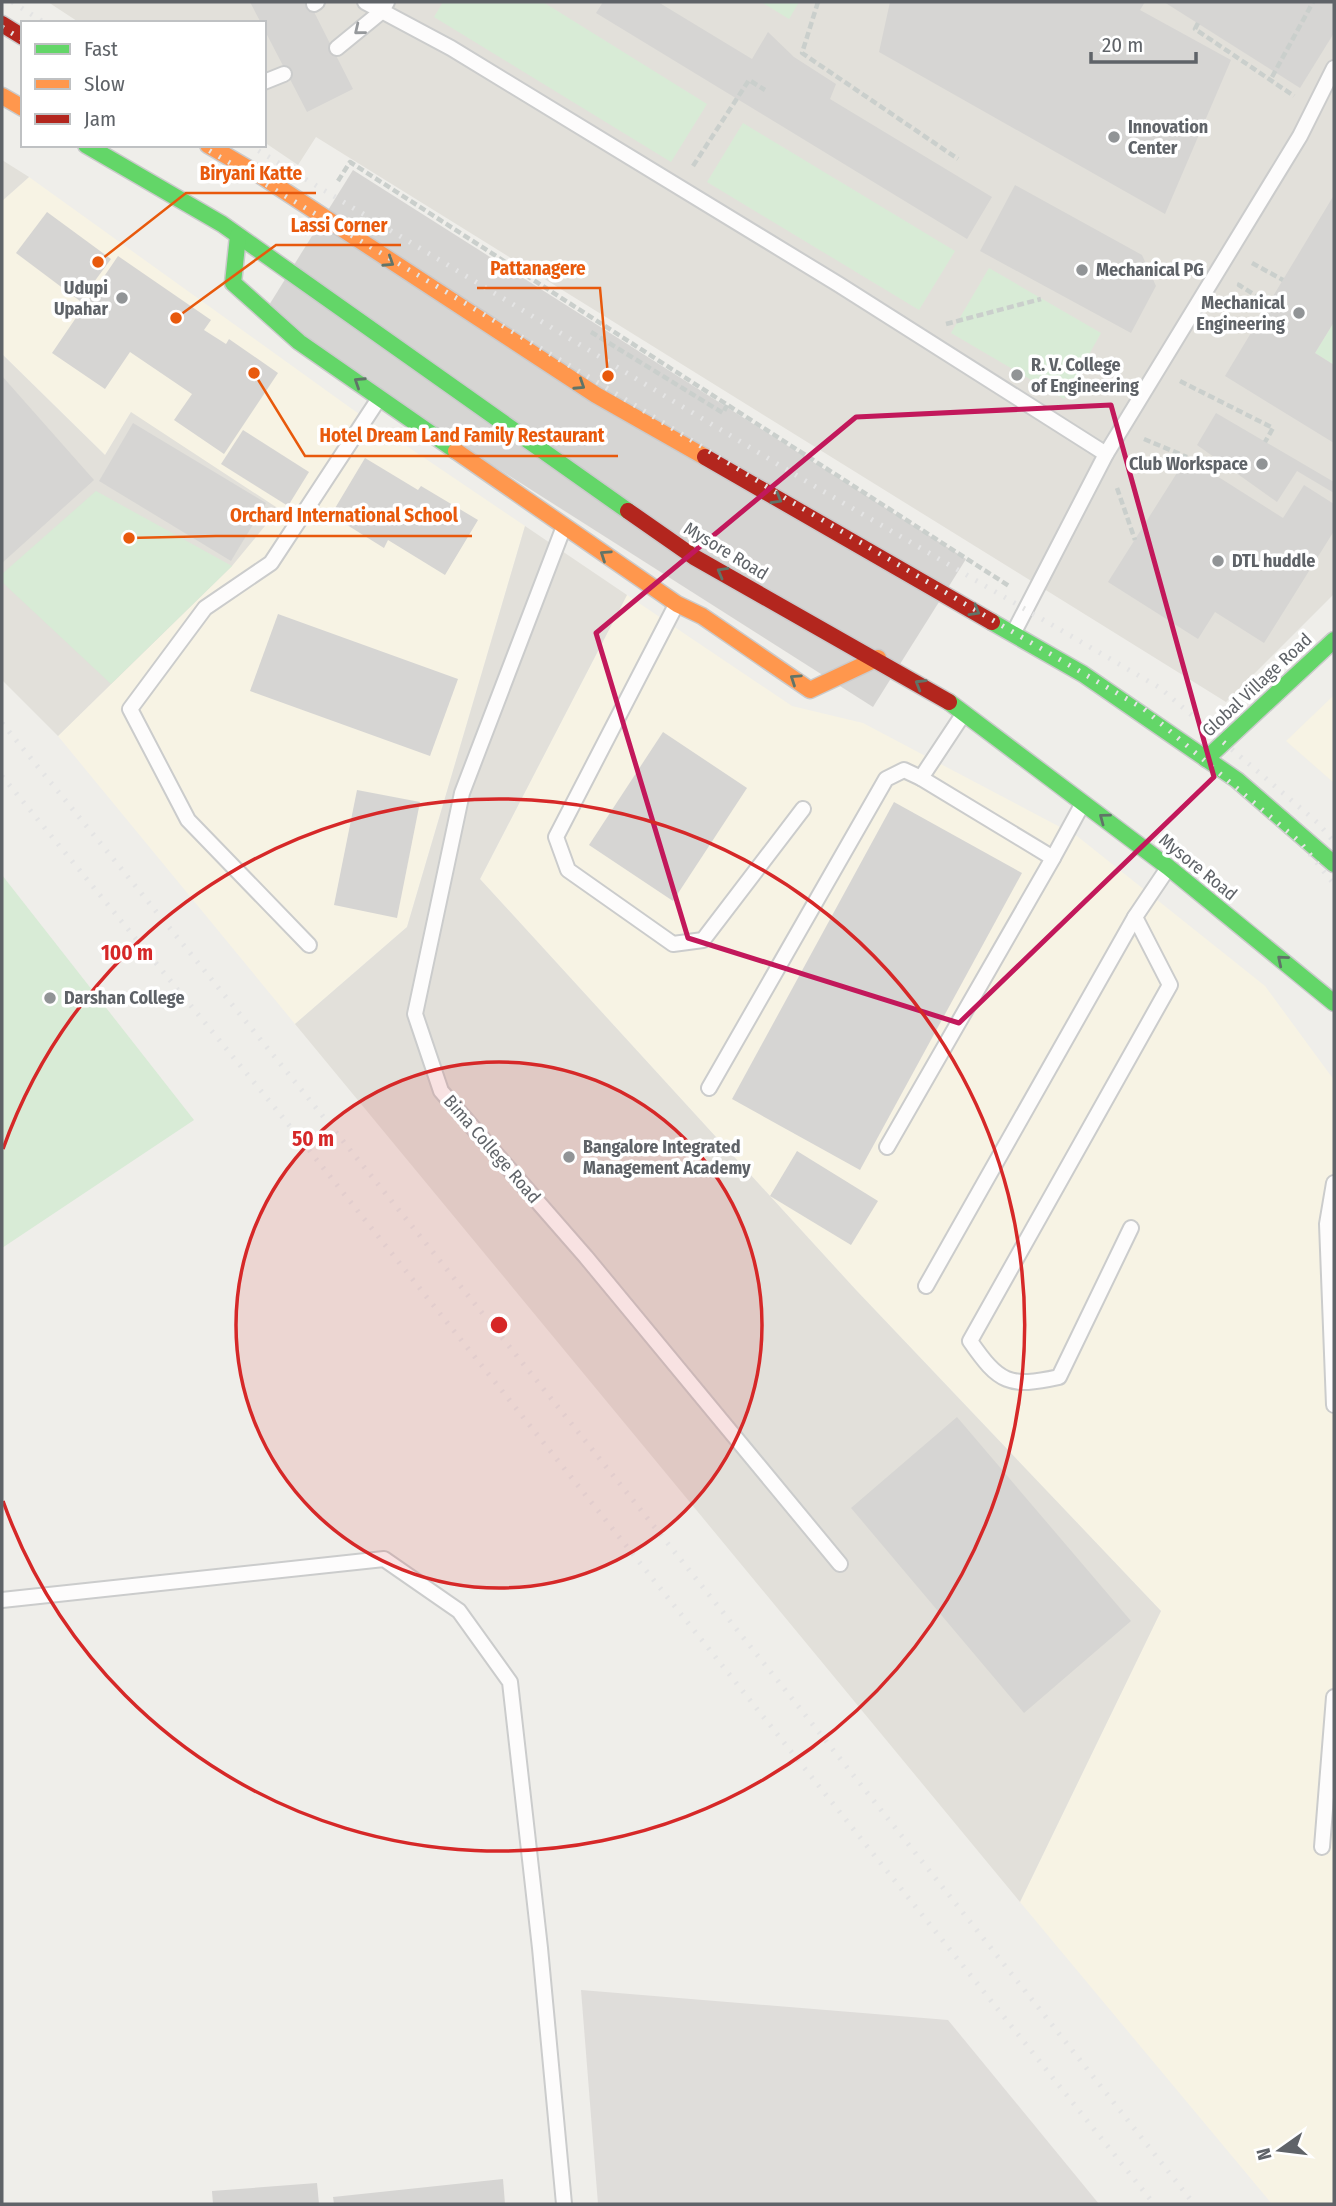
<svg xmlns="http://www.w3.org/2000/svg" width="1336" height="2206" viewBox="0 0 1336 2206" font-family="'Fira Sans Condensed',sans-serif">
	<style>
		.commercial { fill: #f7f3e4 }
		.industrial { fill: #dfddda }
		.education { fill: #e2e0da }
		.green { fill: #d8ebd6 }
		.building { fill: #d6d5d3 }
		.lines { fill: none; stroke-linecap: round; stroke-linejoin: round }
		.lane-casing { stroke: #cbcccc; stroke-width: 18 }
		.fast-casing { stroke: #cacacb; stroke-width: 19 }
		.slow-casing { stroke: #cacacb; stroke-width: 19 }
		.jam-casing { stroke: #cacacb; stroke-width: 19 }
		.path { stroke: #cacfcc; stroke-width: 4.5; stroke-dasharray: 7 3.5; stroke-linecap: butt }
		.lane { stroke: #fdfcfc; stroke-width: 14 }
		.fast { stroke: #63d668; stroke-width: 16 }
		.slow { stroke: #ff974d; stroke-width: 16 }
		.jam { stroke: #b3261e; stroke-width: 16 }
		.rail { stroke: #e4e4e4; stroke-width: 5; stroke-dasharray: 2 9; stroke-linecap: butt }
		.oneway { stroke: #96999c }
		.oneway2 { stroke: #607468 }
		.marked { fill: none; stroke: #c2185b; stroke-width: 5; stroke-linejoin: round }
		.ring { fill: none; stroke: #d62828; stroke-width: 3.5 }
		.poi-dot { fill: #919496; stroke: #fff; stroke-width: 2.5 }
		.labels { text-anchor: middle; stroke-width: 7; stroke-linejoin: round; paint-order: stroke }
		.poi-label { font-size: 18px; font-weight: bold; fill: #5f6368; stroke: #fff; text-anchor: start }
		.street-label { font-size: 18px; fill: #5f6368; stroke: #fff }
		.centre { fill: #d62828; stroke: #fff; stroke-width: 3.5 }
		.ring-label { font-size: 21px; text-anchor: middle; font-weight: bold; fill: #d62828; stroke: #fff; stroke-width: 7; stroke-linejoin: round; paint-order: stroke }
		.leader { fill: none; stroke: #e8590c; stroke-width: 2.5 }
		.callout-dot { fill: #e8590c; stroke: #fff; stroke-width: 2.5 }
		.callout-label { font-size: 19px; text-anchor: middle; font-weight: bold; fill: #e8590c; stroke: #fff; stroke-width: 7; stroke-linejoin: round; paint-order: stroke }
	</style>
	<rect width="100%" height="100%" fill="#efeeea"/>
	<g class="commercial">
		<path d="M29,177L352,409L525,526L407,927L295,1024L58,736L111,684L131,412L105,455L2,354V201Z"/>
		<path d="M627,595L792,706L863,723L1077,836L1265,986L1334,1080V2204H1272L1020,1902L1161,1611L856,1290L480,879Z"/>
		<path d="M1334,695V783L1286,741Z"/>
	</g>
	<path class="industrial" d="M581,1990L948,2020L1099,2204H598Z"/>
	<g class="education">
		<path d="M48,2H1334V594L1226,702L316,137L298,165L264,142V23H80Z"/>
		<path d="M2,160L29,177L2,201Z"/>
		<path d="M2,354L105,455L131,412L279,509L232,566L58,736L2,680Z"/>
		<path d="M525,526L627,595L480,879L856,1290L1161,1611L1020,1902L295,1024L407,927Z"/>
	</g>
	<g class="green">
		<path d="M443,2H543L707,104L671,162L434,17Z"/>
		<path d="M761,2H799L789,19Z"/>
		<path d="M743,123L955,251L919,310L707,182Z"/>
		<path d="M989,268L1101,333L1064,399L951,333Z"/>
		<path d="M1334,322V365L1315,353Z"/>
		<path d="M96,491L232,566L111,684L2,582V574Z"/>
		<path d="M2,875L194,1120L2,1248Z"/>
	</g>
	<g class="building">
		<path d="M250,2H309L353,89L307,112L264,29V23H261Z"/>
		<path d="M603,2H658L752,59L768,32L794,57L836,84L830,99L992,197L967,239L596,13Z"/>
		<path d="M890,2H1145L1140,10L1231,60L1165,214L879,52Z"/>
		<path d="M1164,2H1334V33L1300,88Z"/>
		<path d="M353,170L966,559L873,707L261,318Z"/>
		<path d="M1015,185L1142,255L1156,286L1131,333L980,251Z"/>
		<path d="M1334,195V322L1315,353L1334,365V443L1225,376Z"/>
		<path d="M47,212L111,259L80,301L16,253Z"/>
		<path d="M118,256L211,320L204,330L226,344L229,339L278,373L224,454L174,420L192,394L130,352L105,389L52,353Z"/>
		<path d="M2,376L94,480L2,563Z"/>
		<path d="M1216,413L1334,482V493L1297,471L1277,502L1197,445Z"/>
		<path d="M133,423L266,503L231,561L99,481Z"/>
		<path d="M243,430L309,472L288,506L221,464Z"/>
		<path d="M1187,457L1283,518L1304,485L1334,504V531L1264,643L1215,612L1198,639L1108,582Z"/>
		<path d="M365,458L418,490L421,486L478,520L445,575L388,540L384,548L331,515Z"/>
		<path d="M278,614L458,679L430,756L250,691Z"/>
		<path d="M663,732L747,788L673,901L589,845Z"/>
		<path d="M357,790L420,802L397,918L334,905Z"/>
		<path d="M894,802L1022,873L860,1170L732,1099Z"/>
		<path d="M797,1151L878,1201L851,1245L770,1196Z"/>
		<path d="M957,1417L1131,1621L1024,1713L851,1508Z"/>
		<path d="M503,2179L505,2204H334L333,2197Z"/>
		<path d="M317,2183L319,2204H213L212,2191Z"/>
	</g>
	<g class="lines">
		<defs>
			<g id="lane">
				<path d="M365,2L451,48L838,284L1106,454"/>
				<path d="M314,4L317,2"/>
				<path d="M337,48L381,12L387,2"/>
				<path d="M264,82L284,74"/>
				<path d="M563,529L462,793L415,1014L441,1091L586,1257L840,1564"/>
				<path d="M676,605L556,837L568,870L673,944L703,940L803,809"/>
				<path d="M1014,632L1106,454L1300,136L1334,68"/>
				<path d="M1053,858L1083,803"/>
				<path d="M309,945L188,820L130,709L205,608L271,563L378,400"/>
				<path d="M709,1088L886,779L904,770L921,778"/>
				<path d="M887,1147L1053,858L921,778L964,713"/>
				<path d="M1334,1183L1327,1224L1334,1405"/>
				<path d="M1131,1228L1059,1377C1009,1388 999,1383 970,1341L1170,985L1135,917L1168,868"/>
				<path d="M926,1286L1135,917"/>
				<path d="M2,1600L384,1559L459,1611L510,1682L540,1948L564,2204"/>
				<path d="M1322,1847L1334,1697"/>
			</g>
			<g id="fast">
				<path d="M86,145L222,224L628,511"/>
				<path d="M238,236L233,283L299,342L456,451"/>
				<path d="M992,622L1083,674L1237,780L1334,864"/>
				<path d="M949,702L1168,867L1334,1003"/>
				<path d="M1206,759L1334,640"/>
			</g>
			<g id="slow">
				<path d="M2,96L23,108"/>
				<path d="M208,145L263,177L596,395L705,457"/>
				<path d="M456,451L677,604L702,616L810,690L878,658"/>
			</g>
			<g id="jam">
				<path d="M2,24L23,37"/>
				<path d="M705,457L992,622"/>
				<path d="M628,511L694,557L949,702"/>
			</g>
		</defs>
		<use href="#lane" class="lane-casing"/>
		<use href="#fast" class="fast-casing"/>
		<use href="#slow" class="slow-casing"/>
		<use href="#jam" class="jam-casing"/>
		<g class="path">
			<path d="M818,2L802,53L958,159"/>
			<path d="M1198,23L1195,29L1294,96"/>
			<path d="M1272,77L1313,2"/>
			<path d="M693,166L749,80L765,90"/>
			<path d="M338,181L350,162L1009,586"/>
			<path d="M1252,263L1283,280"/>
			<path d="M1240,283L1239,285L1269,304"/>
			<path d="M946,324L1041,299"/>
			<path d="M591,332L723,413L727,405"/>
			<path d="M1180,381L1273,428L1265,442"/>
			<path d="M1144,439L1187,457"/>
			<path d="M1117,488L1135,540"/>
		</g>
		<use href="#lane" class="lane"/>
		<use href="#fast" class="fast"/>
		<use href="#slow" class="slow"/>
		<use href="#jam" class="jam"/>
		<g class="rail">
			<path d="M12,2L45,23"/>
			<path d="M2,27L23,40"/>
			<path d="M200,145L602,385L790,501L1144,709L1300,842L1334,884"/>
			<path d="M249,145L804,480L1160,688L1318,823L1334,842"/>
			<path d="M2,723C404,1213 801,1707 1194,2204"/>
			<path d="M2,776L280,1114L1154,2204"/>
		</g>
	</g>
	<defs><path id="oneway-chevron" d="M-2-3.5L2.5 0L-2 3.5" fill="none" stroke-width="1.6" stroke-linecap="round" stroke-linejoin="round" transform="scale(1.75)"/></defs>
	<use class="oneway" href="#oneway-chevron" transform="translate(359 30) rotate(141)"/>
	<g class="oneway2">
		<use href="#oneway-chevron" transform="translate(389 262) rotate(33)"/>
		<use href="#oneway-chevron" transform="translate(359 382) rotate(-147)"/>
		<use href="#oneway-chevron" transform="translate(580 385) rotate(33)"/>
		<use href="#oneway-chevron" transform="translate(777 499) rotate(30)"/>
		<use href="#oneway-chevron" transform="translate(605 555) rotate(-146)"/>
		<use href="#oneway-chevron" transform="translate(722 572) rotate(-151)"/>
		<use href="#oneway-chevron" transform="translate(975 611) rotate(30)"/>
		<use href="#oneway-chevron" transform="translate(795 679) rotate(-146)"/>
		<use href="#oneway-chevron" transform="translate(920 684) rotate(-149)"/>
		<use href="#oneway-chevron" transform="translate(1104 818) rotate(-143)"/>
		<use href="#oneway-chevron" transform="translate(1282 960) rotate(-140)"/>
	</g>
	<path class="marked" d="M1111,405L1214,777L959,1023L688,938L596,633L856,417Z"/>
	<circle cx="499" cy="1325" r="263" fill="#d62828" fill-opacity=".12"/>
	<g class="ring">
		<circle cx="499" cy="1325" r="263"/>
		<path d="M3 1149A526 526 0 1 1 3 1501"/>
	</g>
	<g class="poi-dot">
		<circle cx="1114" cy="137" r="7"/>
		<circle cx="1082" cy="270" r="7"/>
		<circle cx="122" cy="298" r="7"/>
		<circle cx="1299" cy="313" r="7"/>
		<circle cx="1017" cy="375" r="7"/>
		<circle cx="1262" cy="464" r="7"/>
		<circle cx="1218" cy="561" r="7"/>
		<circle cx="50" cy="998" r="7"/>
		<circle cx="569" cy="1157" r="7"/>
	</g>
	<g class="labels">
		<g class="poi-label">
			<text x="1128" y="133">Innovation<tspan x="1128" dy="21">Center</tspan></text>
			<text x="1096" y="276">Mechanical PG</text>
			<text x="108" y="294" text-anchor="end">Udupi<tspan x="108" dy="21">Upahar</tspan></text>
			<text x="1285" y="309" text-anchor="end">Mechanical<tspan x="1285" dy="21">Engineering</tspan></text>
			<text x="1031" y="371">R. V. College<tspan x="1031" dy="21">of Engineering</tspan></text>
			<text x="1248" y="470" text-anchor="end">Club Workspace</text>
			<text x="1232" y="567">DTL huddle</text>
			<text x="64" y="1004">Darshan College</text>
			<text x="583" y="1153">Bangalore Integrated<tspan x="583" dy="21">Management Academy</tspan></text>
		</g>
		<g class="street-label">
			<text transform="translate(726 551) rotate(31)" y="6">Mysore Road</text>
			<text transform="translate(1257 685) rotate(-43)" y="6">Global Village Road</text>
			<text transform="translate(1198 867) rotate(39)" y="6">Mysore Road</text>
			<text transform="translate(492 1149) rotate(49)" y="6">Bima College Road</text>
		</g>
	</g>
	<circle cx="499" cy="1325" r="10" class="centre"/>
	<g class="ring-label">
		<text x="127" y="960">100 m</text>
		<text x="313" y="1146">50 m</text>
	</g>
	<path class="leader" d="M98 262L186 193H316M176 318L276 245H401M608 376L600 288H477M254 373L305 456H618M129 538L216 536H472"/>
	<g class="callout-dot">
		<circle cx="98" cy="262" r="7"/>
		<circle cx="176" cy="318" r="7"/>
		<circle cx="608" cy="376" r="7"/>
		<circle cx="254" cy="373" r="7"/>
		<circle cx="129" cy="538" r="7"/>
	</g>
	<g class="callout-label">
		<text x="251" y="180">Biryani Katte</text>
		<text x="339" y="232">Lassi Corner</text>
		<text x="538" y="275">Pattanagere</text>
		<text x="462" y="442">Hotel Dream Land Family Restaurant</text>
		<text x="344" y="522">Orchard International School</text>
	</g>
	<rect width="1336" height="2206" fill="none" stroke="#5f6368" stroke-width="7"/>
	<rect x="21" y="21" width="245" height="126" fill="#ffffff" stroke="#bfc1c3" stroke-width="2"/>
	<rect x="35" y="44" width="35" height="10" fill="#63d668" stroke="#bfc1c3" stroke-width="2"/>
	<text x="84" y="56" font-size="21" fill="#5f6368">Fast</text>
	<rect x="35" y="79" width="35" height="10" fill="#ff974d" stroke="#bfc1c3" stroke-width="2"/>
	<text x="84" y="91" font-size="21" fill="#5f6368">Slow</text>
	<rect x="35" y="114" width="35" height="10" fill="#b3261e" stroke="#bfc1c3" stroke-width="2"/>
	<text x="84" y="126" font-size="21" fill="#5f6368">Jam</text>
	<g transform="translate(1280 2150) rotate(256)" stroke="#ffffff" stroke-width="5" paint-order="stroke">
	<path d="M0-5L12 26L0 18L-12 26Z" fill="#5f6368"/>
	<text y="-10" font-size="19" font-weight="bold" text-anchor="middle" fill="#5f6368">N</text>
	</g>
	<path d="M1091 52v10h105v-10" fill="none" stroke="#5f6368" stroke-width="3.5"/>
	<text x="1102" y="52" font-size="21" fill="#5f6368" stroke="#ffffff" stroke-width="5" paint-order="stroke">20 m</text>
</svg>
